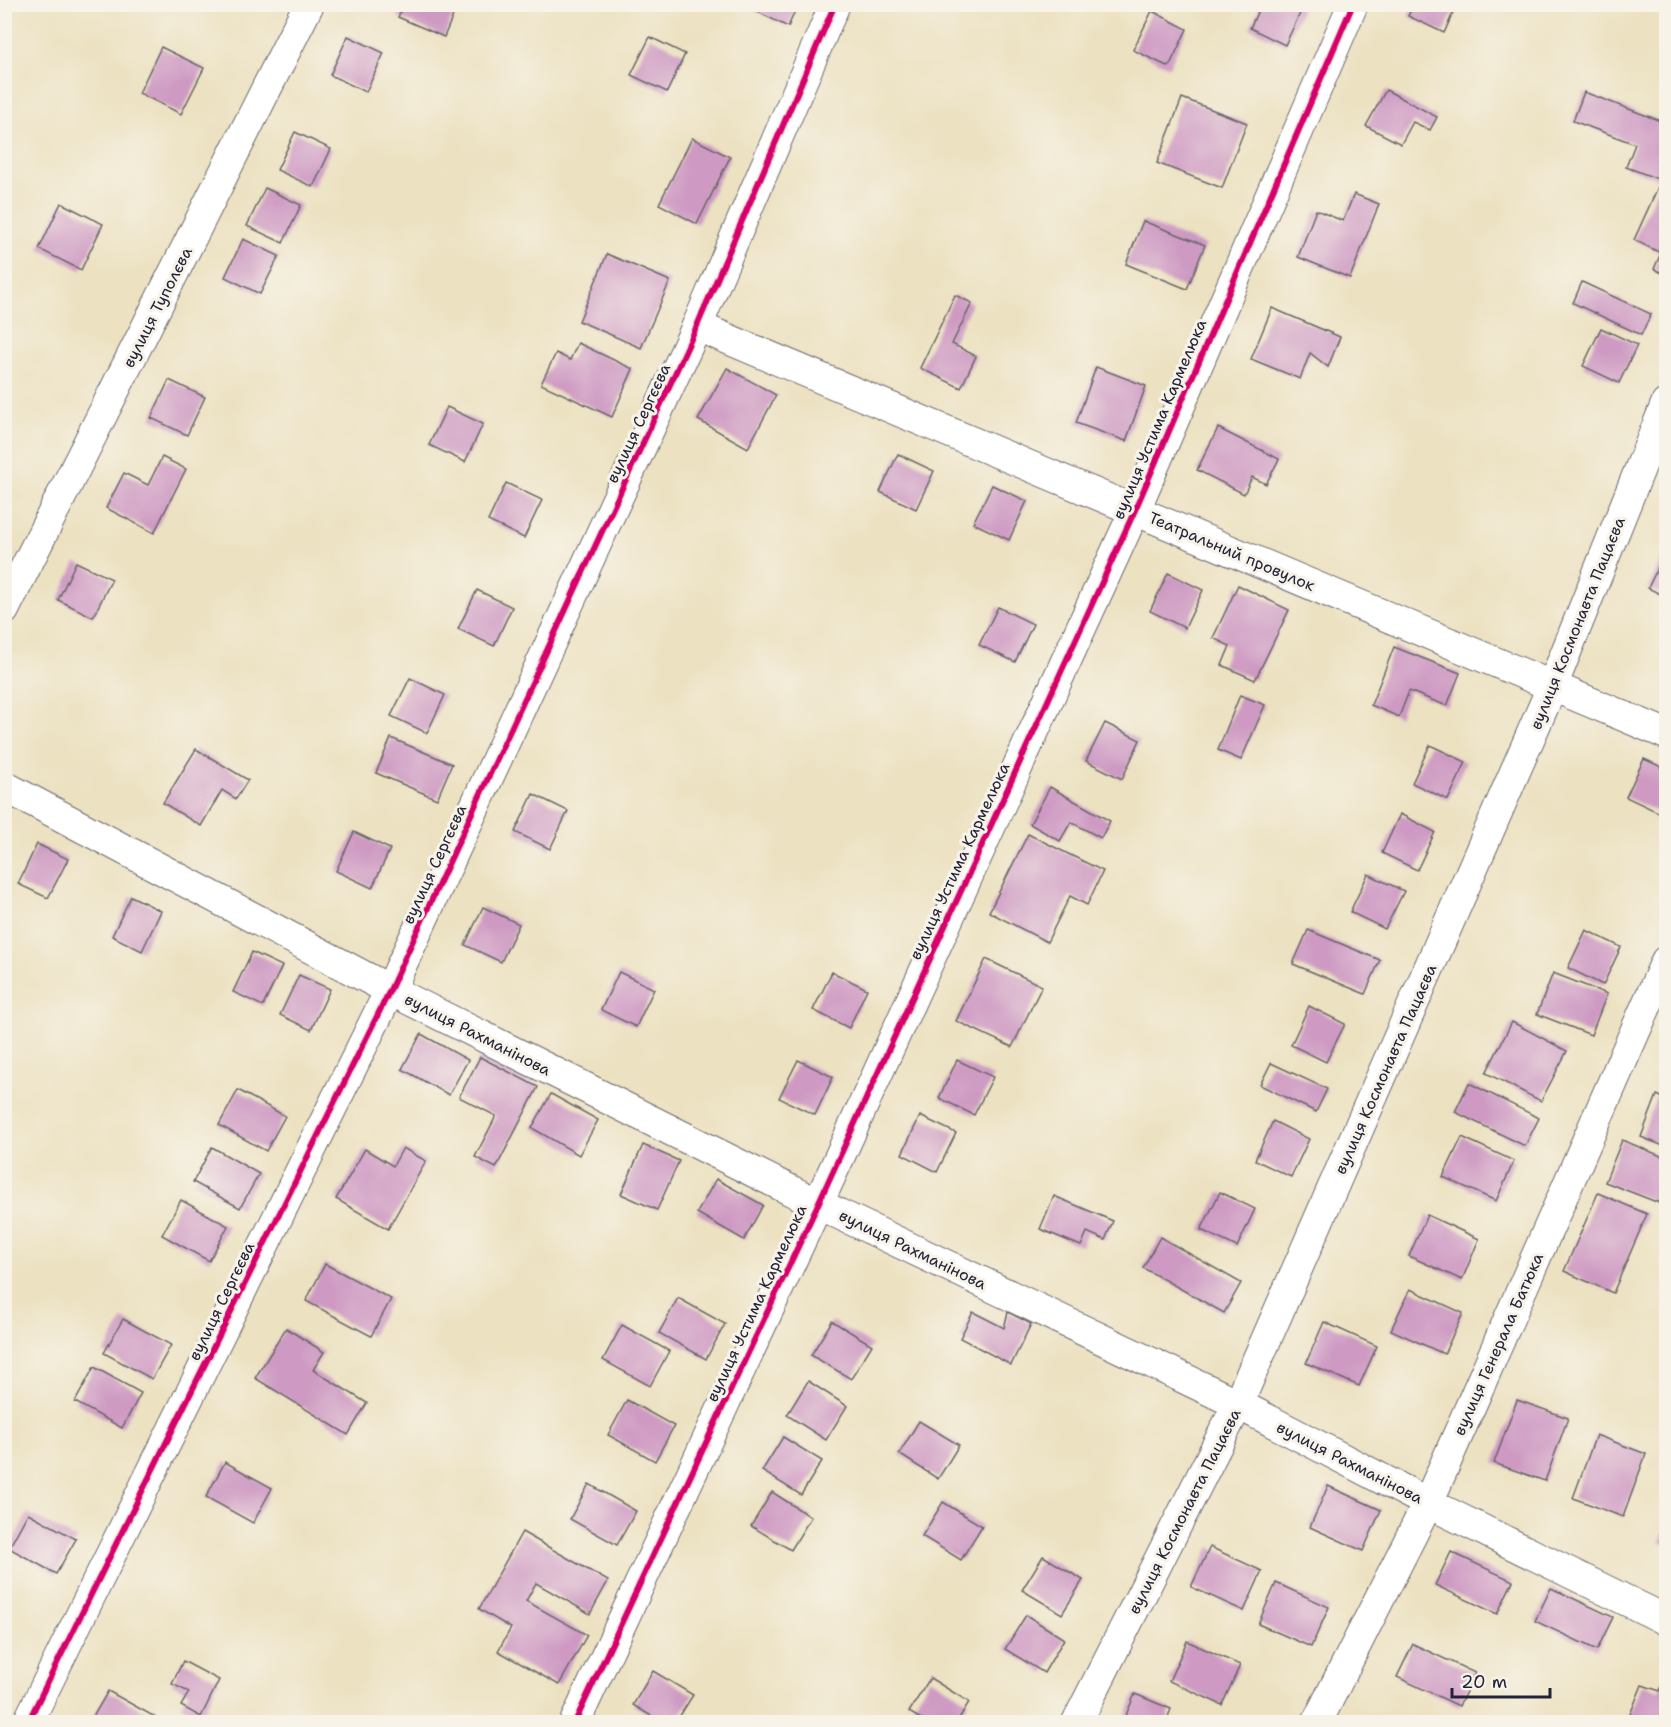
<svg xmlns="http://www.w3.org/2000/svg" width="1671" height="1727" viewBox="0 0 1671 1727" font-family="'Shantell Sans',sans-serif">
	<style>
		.building { fill: #ce9ac3 }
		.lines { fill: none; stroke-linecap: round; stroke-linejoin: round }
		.minor-casing { stroke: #69656a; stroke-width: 32 }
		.minor { stroke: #fff; stroke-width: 30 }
		.cycleway-casing { stroke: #f7f3e8; stroke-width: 10 }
		.cycleway { stroke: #d6006c; stroke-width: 6 }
		.labels { text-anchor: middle; stroke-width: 6; stroke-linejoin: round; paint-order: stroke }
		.street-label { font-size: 16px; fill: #22223b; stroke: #f7f3e8 }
	</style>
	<rect width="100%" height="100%" fill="#f7f3e8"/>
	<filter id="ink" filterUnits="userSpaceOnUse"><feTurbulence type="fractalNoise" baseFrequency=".0167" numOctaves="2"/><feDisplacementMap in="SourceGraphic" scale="12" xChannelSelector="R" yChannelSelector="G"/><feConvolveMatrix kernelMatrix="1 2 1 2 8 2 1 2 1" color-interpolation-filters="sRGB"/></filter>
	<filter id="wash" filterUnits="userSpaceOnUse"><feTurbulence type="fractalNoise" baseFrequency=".008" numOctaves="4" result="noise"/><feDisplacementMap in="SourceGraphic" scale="24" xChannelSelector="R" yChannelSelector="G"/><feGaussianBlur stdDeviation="1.35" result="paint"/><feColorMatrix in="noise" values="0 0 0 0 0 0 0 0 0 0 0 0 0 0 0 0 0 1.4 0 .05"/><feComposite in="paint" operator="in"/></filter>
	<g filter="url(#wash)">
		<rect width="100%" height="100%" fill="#ece1c1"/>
		<g id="blocks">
			<g class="building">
				<path d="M404,4H455L457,6L444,37L398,17Z"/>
				<path d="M754,4H798L788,27L752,9Z"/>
				<path d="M1261,4H1299L1303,7L1285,45L1250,28Z"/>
				<path d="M1414,4H1457L1444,33L1408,16Z"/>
				<path d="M1152,11L1187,29L1169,67L1133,50Z"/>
				<path d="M348,36L384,53L366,92L330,75Z"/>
				<path d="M650,37L685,54L667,92L631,75Z"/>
				<path d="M161,47L204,68L181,114L139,93Z"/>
				<path d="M1386,90L1437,117L1430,130L1413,122L1401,144L1366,126Z"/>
				<path d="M1584,92L1666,123V182L1626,167L1635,144L1573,121Z"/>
				<path d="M1182,98L1247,123L1222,188L1157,163Z"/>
				<path d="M295,132L331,149L313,187L277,170Z"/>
				<path d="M692,138L730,157L697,224L659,204Z"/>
				<path d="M1658,187L1666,191V275L1654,269L1661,253L1634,240Z"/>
				<path d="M265,188L301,205L283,243L247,226Z"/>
				<path d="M1354,194L1379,204L1350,278L1298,257L1316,210L1343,221Z"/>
				<path d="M61,203L103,224L81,270L39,249Z"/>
				<path d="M1143,221L1205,245L1187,289L1126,264Z"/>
				<path d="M243,239L279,256L260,294L225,277Z"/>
				<path d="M607,254L670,281L641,348L579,321Z"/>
				<path d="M1582,282L1651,314L1641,335L1573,303Z"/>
				<path d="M955,295L972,303L952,344L976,356L961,388L920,368Z"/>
				<path d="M1272,308L1340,337L1328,367L1310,353L1300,379L1251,359Z"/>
				<path d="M1601,328L1637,345L1619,383L1583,366Z"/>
				<path d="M578,343L633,369L612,417L541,384L556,353L570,360Z"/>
				<path d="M1096,367L1146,386L1126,441L1076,423Z"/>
				<path d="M727,368L776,395L748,448L698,420Z"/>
				<path d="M169,380L205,397L187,435L151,418Z"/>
				<path d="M447,407L483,424L465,462L429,445Z"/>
				<path d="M1218,428L1279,459L1266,484L1252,477L1244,494L1197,470Z"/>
				<path d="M898,454L934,471L916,509L880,492Z"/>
				<path d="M162,457L186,469L154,533L106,508L124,473L148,485Z"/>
				<path d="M506,483L542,500L524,538L488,521Z"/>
				<path d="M992,485L1027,501L1009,540L973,523Z"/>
				<path d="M1666,550V597L1648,588Z"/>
				<path d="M76,562L112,579L93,617L58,600Z"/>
				<path d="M1168,573L1203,590L1185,628L1150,611Z"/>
				<path d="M1238,585L1289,610L1255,680L1222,665L1230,646L1213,638Z"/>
				<path d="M477,590L512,607L494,646L458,629Z"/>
				<path d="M998,607L1033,624L1015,662L979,645Z"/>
				<path d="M1394,647L1460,673L1447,706L1409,691L1399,717L1371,705Z"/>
				<path d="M410,678L445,695L427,733L391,716Z"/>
				<path d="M1240,695L1265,705L1241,760L1218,750Z"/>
				<path d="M1105,723L1140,740L1122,779L1086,761Z"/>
				<path d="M391,738L452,764L437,799L376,773Z"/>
				<path d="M1430,745L1466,762L1448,800L1412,783Z"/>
				<path d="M196,749L248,780L236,799L222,790L201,826L163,803Z"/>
				<path d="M1644,759L1666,769V804L1662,814L1626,797Z"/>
				<path d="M1050,787L1110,821L1101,838L1071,822L1060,841L1030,824Z"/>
				<path d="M533,794L568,811L550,849L515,832Z"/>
				<path d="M1400,814L1435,832L1417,870L1382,853Z"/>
				<path d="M354,832L390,849L372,888L336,871Z"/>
				<path d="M1028,834L1103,871L1087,905L1070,896L1047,942L989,912Z"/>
				<path d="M37,844L68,859L48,898L18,884Z"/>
				<path d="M1368,874L1404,891L1385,929L1350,912Z"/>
				<path d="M131,896L161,911L142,951L112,936Z"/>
				<path d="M483,907L519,924L501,962L465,945Z"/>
				<path d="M1308,930L1380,960L1365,994L1293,964Z"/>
				<path d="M1586,930L1621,947L1603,985L1568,968Z"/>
				<path d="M252,952L282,966L263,1006L233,992Z"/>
				<path d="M986,959L1042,986L1012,1047L956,1021Z"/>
				<path d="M619,972L654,989L636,1027L601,1010Z"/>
				<path d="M832,972L867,989L849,1028L813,1010Z"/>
				<path d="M1553,973L1607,994L1591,1035L1537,1014Z"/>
				<path d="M299,975L330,989L311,1030L280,1015Z"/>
				<path d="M1309,1006L1345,1024L1326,1062L1291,1045Z"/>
				<path d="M1512,1022L1567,1051L1541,1101L1486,1073Z"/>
				<path d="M421,1034L468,1060L449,1095L402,1069Z"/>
				<path d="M480,1057L538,1087L496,1168L475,1157L496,1116L459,1097Z"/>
				<path d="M798,1060L833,1077L815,1115L779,1098Z"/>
				<path d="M957,1060L993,1077L974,1115L939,1098Z"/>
				<path d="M1271,1063L1327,1089L1316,1112L1260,1085Z"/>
				<path d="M1469,1083L1539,1118L1525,1146L1455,1112Z"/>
				<path d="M238,1090L285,1116L266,1151L219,1125Z"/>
				<path d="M551,1094L598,1120L579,1155L532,1128Z"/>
				<path d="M1657,1095L1666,1099V1147L1641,1137Z"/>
				<path d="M920,1116L956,1133L937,1172L902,1154Z"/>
				<path d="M1273,1121L1309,1139L1291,1177L1255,1160Z"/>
				<path d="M1462,1137L1514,1161L1496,1201L1443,1177Z"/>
				<path d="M1622,1140L1666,1158V1185L1659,1203L1605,1182Z"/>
				<path d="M643,1145L679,1161L657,1210L621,1194Z"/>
				<path d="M212,1147L259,1174L240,1208L193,1182Z"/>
				<path d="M403,1148L426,1161L388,1229L336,1199L365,1149L393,1166Z"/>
				<path d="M716,1179L763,1205L744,1240L697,1213Z"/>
				<path d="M1220,1192L1255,1209L1237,1247L1201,1230Z"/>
				<path d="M1598,1193L1647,1214L1613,1293L1564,1271Z"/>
				<path d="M1054,1196L1113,1221L1105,1240L1087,1232L1081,1246L1040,1229Z"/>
				<path d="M181,1200L228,1226L209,1261L162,1235Z"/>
				<path d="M1427,1215L1479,1239L1462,1280L1409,1256Z"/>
				<path d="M1160,1237L1241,1283L1224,1313L1143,1268Z"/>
				<path d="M325,1264L391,1299L371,1336L306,1301Z"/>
				<path d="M1410,1289L1463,1313L1444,1354L1391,1330Z"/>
				<path d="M678,1298L725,1324L706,1359L659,1333Z"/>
				<path d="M973,1312L1004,1328L1008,1312L1031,1324L1011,1365L960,1338Z"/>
				<path d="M123,1319L171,1345L152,1379L104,1353Z"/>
				<path d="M832,1321L872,1345L851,1379L811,1355Z"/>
				<path d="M1324,1322L1377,1346L1359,1386L1306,1363Z"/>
				<path d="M622,1325L669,1351L650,1386L603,1360Z"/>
				<path d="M286,1328L324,1352L313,1370L367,1403L348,1435L255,1378Z"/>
				<path d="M94,1367L141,1393L122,1428L75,1402Z"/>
				<path d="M808,1381L847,1406L826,1440L787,1415Z"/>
				<path d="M627,1400L674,1426L655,1461L608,1435Z"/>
				<path d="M1517,1400L1568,1418L1545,1481L1494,1463Z"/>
				<path d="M919,1421L959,1445L938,1479L899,1454Z"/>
				<path d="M1596,1435L1646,1454L1623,1517L1573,1498Z"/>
				<path d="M783,1437L822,1461L801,1495L762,1471Z"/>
				<path d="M225,1462L272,1488L253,1523L206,1497Z"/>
				<path d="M589,1484L636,1511L617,1545L570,1519Z"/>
				<path d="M1328,1486L1381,1510L1363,1551L1310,1527Z"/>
				<path d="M772,1492L811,1517L791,1550L751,1526Z"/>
				<path d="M943,1502L982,1526L961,1560L922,1536Z"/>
				<path d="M28,1513L76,1539L56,1574L9,1548Z"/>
				<path d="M1666,1525V1544L1660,1542Z"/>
				<path d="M522,1532L608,1581L590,1614L536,1583L526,1601L587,1635L559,1685L498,1651L511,1628L479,1609Z"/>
				<path d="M1210,1547L1262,1571L1244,1611L1191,1587Z"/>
				<path d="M1451,1552L1513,1581L1497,1614L1435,1585Z"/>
				<path d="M1043,1556L1083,1580L1062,1614L1022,1590Z"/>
				<path d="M1276,1583L1329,1607L1311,1647L1258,1624Z"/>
				<path d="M1551,1588L1613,1617L1597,1650L1535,1621Z"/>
				<path d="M1026,1615L1064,1639L1044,1673L1005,1649Z"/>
				<path d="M1187,1641L1240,1665L1222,1705L1169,1681Z"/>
				<path d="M1413,1644L1475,1673L1459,1706L1397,1677Z"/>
				<path d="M183,1661L219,1680L201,1717L181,1706L189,1692L172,1684Z"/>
				<path d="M653,1671L693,1695L676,1722H661L633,1705Z"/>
				<path d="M1666,1675V1722H1627L1642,1685L1660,1691Z"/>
				<path d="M930,1678L969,1702L957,1722H926L909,1712Z"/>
				<path d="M108,1691L155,1717L152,1722H90Z"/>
				<path d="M1135,1694L1171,1709L1166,1722H1123Z"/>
			</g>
		</g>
	</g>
	<g filter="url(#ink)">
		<use href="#blocks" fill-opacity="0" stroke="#69656a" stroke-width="1.5"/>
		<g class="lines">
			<defs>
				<g id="minor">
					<path d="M697,326L1666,734"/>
					<path d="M4,610L309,4"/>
					<path d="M4,786L390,990L818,1204L1238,1404L1428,1503L1666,1620"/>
					<path d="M28,1722L390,990L697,326L835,4"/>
					<path d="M575,1722L818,1204L1135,510L1353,4"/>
					<path d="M1077,1722L1238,1404L1552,687L1666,404"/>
					<path d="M1317,1722L1428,1503L1666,961"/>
				</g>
			</defs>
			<use href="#minor" class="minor-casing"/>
			<use href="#minor" class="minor"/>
			<defs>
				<g id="cycleway">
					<path d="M28,1722L390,990L697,326L835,4"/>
					<path d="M575,1722L818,1204L1135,510L1353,4"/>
				</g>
			</defs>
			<use href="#cycleway" class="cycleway-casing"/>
			<use href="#cycleway" class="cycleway"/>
		</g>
	</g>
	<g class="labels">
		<g class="street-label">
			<text transform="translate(157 307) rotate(-63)" y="6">вулиця Туполєва</text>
			<text transform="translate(1159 419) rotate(-67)" y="6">вулиця Устима Кармелюка</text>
			<text transform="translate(638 423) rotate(-65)" y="6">вулиця Сергєєва</text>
			<text transform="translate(1232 551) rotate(23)" y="6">Театральний провулок</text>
			<text transform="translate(1577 623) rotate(-68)" y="6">вулиця Космонавта Пацаєва</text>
			<text transform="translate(959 861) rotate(-65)" y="6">вулиця Устима Кармелюка</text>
			<text transform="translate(434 864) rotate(-65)" y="6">вулиця Сергєєва</text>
			<text transform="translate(478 1034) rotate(27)" y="6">вулиця Рахманінова</text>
			<text transform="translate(1385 1069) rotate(-66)" y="6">вулиця Космонавта Пацаєва</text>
			<text transform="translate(913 1249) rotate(26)" y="6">вулиця Рахманінова</text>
			<text transform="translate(221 1301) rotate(-64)" y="6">вулиця Сергєєва</text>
			<text transform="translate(756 1303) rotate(-65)" y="6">вулиця Устима Кармелюка</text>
			<text transform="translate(1498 1344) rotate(-66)" y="6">вулиця Генерала Батюка</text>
			<text transform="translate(1350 1462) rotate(27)" y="6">вулиця Рахманінова</text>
			<text transform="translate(1184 1511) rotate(-63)" y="6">вулиця Космонавта Пацаєва</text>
		</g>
	</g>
	<rect width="1671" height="1727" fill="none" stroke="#f7f3e8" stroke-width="24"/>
	<path d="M1452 1688v9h98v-9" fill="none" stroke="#22223b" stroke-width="3"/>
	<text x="1461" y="1688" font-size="18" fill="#22223b" stroke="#f7f3e8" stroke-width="4.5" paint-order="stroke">20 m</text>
</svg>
